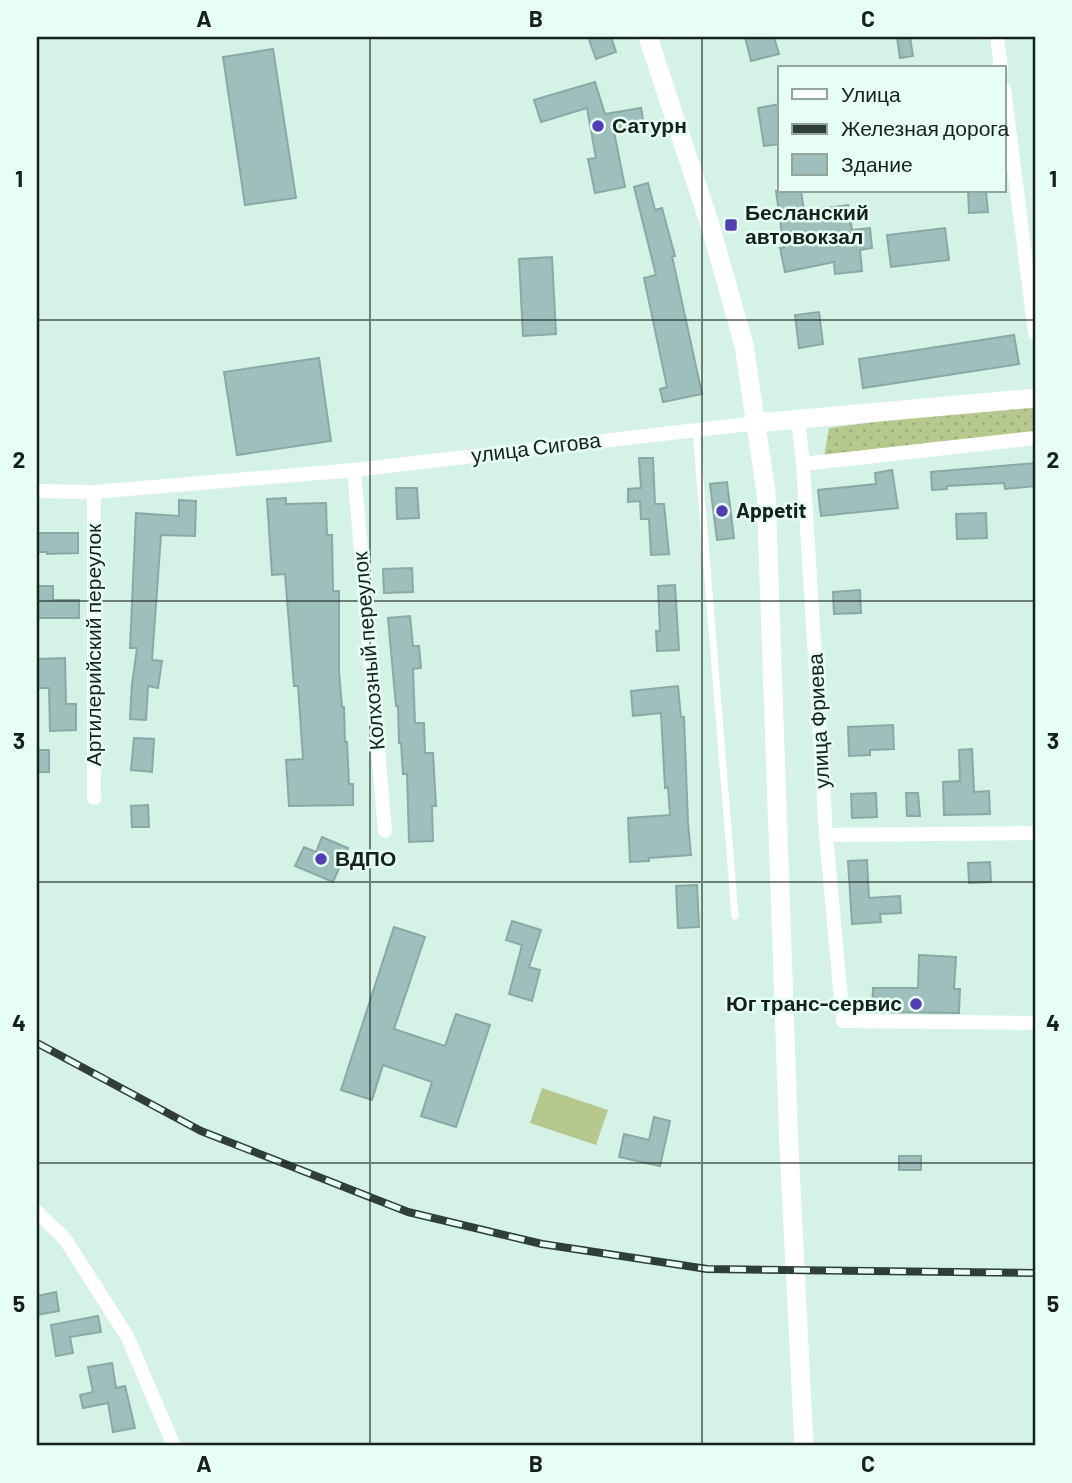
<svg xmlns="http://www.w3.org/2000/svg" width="1072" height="1483" viewBox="0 0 1072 1483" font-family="Barlow,sans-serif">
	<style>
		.grass { fill: url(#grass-dots) }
		.garden { fill: #b7c88e }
		.building { fill: #9fbfbd; stroke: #89a9a7; stroke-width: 2 }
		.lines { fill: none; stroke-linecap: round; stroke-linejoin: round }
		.lane { stroke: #fff; stroke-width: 7 }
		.street { stroke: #fff; stroke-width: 14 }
		.secondary { stroke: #fff; stroke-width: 19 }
		.rail-casing { stroke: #303e38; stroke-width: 8 }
		.rail { stroke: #e6fef3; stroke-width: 5; stroke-dasharray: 16; stroke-linecap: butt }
		.grid { fill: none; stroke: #16211c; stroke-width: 2; stroke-opacity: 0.55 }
		.poi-dot { fill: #523db4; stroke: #e6fef3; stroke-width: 2.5 }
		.labels { text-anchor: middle; stroke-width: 5; stroke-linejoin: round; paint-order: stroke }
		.poi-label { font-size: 21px; font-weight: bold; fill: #16211c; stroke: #e6fef3; text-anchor: start }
		.street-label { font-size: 21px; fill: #16211c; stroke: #e6fef3 }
		.neatline { fill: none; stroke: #16211c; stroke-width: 2.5 }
		.grid-label { font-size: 23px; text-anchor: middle; font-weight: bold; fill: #16211c }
	</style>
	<defs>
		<pattern id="grass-dots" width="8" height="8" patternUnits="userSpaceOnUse" patternTransform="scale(1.75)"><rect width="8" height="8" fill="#b7c88e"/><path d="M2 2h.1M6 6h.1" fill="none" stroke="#9dac7a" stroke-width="1.8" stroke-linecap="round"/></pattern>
	</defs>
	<rect width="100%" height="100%" fill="#d4f2e5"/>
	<path class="grass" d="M1035,401V433L824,457L829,428Z"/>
	<path class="garden" d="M542,1088L608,1110L596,1145L530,1123Z"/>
	<g class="building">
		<path d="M588,37H611L616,52L596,59Z"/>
		<path d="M745,37H774L779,54L751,61Z"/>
		<path d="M897,37H910L913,56L900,58Z"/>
		<path d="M273,49L296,198L245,205L223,57Z"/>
		<path d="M595,82L605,114L641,108L644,126L614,132L625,187L595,193L588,159L596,158L587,108L541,122L534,100Z"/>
		<path d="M780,104V144L764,146L758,108Z"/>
		<path d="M648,183L655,210L662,208L675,256H672L702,394L663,402L660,389L667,387L644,278L656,275L634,187Z"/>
		<path d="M776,191H801L804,211L848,205L852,230L870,228L872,248L860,250L862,271L835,274L834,262L785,272L780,248H784Z"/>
		<path d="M968,191H986L988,212L969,213Z"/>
		<path d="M945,228L949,260L891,267L887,235Z"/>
		<path d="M552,257L556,334L523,336L519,259Z"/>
		<path d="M819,312L823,344L799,348L795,315Z"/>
		<path d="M1014,335L1019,364L863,388L859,359Z"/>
		<path d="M319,358L331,441L237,455L224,372Z"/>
		<path d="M639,458H653L655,504H664L669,554L651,555L649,519H641L640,501L628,502V489L641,488Z"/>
		<path d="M1035,463V486L1005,489L1004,483L947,486V489L932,490L931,472Z"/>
		<path d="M892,470L898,508L821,516L818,490L876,484L875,473Z"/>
		<path d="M727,482L734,538L717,540L710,484Z"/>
		<path d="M396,488H417L419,518L397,519Z"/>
		<path d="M286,498V504L326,503L327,535H332L333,591H339V671L342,707H344L345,742H347L349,784H353V805L289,806L286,760L303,759L298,686H294L285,574L272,575L267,499Z"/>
		<path d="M179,500L196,501L195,536L161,535L152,660L162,661L158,688L148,686L146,720L130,719L132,684L137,648H130L136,513L179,516Z"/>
		<path d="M986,513L987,538L957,539L956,514Z"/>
		<path d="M37,533H78V553L47,554V552H37Z"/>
		<path d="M412,568L413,592L384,593L383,569Z"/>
		<path d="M675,585L679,650L657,651L656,631H660L658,586Z"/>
		<path d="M37,586H53V600H79V618H37Z"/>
		<path d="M860,590L861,613L834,614L833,592Z"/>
		<path d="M410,616L413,646H419L421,668L413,669L415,723H424L425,753H433L436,806H432L433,841L409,842L407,774H403L401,743H399L398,706H396L388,618Z"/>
		<path d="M65,658L66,704H76V730L50,731L49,688H37V659Z"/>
		<path d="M678,686L681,717H684L688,823L691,855L649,858V861L630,862L628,818L670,815L668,787L665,788L661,713L633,716L631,691Z"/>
		<path d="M893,725L894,749L870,750V755L849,756L848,727Z"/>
		<path d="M134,738L154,739L152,772L131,770Z"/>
		<path d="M972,749L974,792L989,791L990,814L944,815L943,782L960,781L959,750Z"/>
		<rect x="37" y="750" width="12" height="22"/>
		<path d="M876,793L877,817L852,818L851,794Z"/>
		<path d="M906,793H918L920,816H907Z"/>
		<path d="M148,805L149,827H132L131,806Z"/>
		<path d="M322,837L348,848L333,882L295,866L304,847L316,852Z"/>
		<path d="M867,860L869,898L900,896L901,913L880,914L881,922L852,924L848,861Z"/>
		<path d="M990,862L991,882L969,883L968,863Z"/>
		<path d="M697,885L699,927L678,928L676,886Z"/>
		<path d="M512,921L541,930L529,967L540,970L532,1001L509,994L522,945L506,940Z"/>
		<path d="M394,927L425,937L394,1029L445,1046L456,1014L490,1025L456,1127L421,1116L432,1082L383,1065L372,1100L341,1090Z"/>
		<path d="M919,955L956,957L954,989H960L959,1013L872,1012L873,988H918Z"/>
		<path d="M654,1117L670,1121L660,1166L619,1157L624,1134L649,1140Z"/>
		<rect x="899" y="1156" width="22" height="14"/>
		<path d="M56,1292L59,1311L37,1315V1296Z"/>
		<path d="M98,1316L101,1332L70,1337L73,1353L56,1356L51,1325Z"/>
		<path d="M112,1363L116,1388L125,1386L135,1428L113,1432L108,1403L83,1408L80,1395L93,1392L88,1367Z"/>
	</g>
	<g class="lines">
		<path class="lane" d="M696,430L735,916"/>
		<g class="street">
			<path d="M997,37L1001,68"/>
			<path d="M1004,89L1035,333"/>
			<path d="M798,420L803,464L826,835L843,1021L1035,1023"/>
			<path d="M803,464L1035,438"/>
			<path d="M354,470L385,831"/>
			<path d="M37,491L94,492L354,470L757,423"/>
			<path d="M94,492V798"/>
			<path d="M826,835L1035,833"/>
			<path d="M37,1212L65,1239L127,1336L174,1446"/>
		</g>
		<g class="secondary">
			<path d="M648,37L710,225L744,345L766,492L789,1147L804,1446"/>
			<path d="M757,423L1035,398"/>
		</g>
		<defs>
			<path id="rail" d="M37,1043L201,1131L408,1212L542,1244L707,1269L1035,1273"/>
		</defs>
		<use href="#rail" class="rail-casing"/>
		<use href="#rail" class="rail"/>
	</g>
	<path class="grid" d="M370,37V1446M702,37V1446M37,320H1035M37,601H1035M37,882H1035M37,1163H1035"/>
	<g class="poi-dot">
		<circle cx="598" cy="126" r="7"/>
		<rect x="724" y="218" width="14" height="14" rx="3.5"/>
		<circle cx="722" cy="511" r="7"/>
		<circle cx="321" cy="859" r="7"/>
		<circle cx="916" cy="1004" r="7"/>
	</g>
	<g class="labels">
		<g class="poi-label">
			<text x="612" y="133">Сатурн</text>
			<text x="745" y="220">Бесланский<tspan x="745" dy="24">автовокзал</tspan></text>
			<text x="736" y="518">Appetit</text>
			<text x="335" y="866">ВДПО</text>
			<text x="902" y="1011" text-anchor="end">Юг транс-сервис</text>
		</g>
		<g class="street-label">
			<text transform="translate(536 448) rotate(-7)" y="7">улица Сигова</text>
			<text transform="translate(94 645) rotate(-90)" y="7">Артилерийский переулок</text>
			<text transform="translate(369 651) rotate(-95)" y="7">Колхозный переулок</text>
			<text transform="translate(819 721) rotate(-93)" y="7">улица Фриева</text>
		</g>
	</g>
	<rect width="1072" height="1483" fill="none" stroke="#e6fef3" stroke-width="77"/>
	<rect x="778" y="66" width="228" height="126" fill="#e6fef3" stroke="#93a69d" stroke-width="2"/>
	<rect x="792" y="89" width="35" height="10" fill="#ffffff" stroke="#93a69d" stroke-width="2"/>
	<text x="841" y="102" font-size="21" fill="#16211c">Улица</text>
	<rect x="792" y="124" width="35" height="10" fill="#303e38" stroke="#93a69d" stroke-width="2"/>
	<text x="841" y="136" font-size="21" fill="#16211c">Железная дорога</text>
	<rect x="792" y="154" width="35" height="21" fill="#9fbfbd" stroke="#93a69d" stroke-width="2"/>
	<text x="841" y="172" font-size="21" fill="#16211c">Здание</text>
	<rect x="38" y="38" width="996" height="1406" class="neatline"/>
	<g class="grid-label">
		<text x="204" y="27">A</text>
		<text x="536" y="27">B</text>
		<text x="868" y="27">C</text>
		<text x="19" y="187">1</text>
		<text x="1053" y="187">1</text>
		<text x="19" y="468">2</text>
		<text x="1053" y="468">2</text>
		<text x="19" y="749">3</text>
		<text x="1053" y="749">3</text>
		<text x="19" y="1031">4</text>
		<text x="1053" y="1031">4</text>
		<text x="19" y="1312">5</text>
		<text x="1053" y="1312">5</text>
		<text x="204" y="1472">A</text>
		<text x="536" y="1472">B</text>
		<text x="868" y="1472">C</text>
	</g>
</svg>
